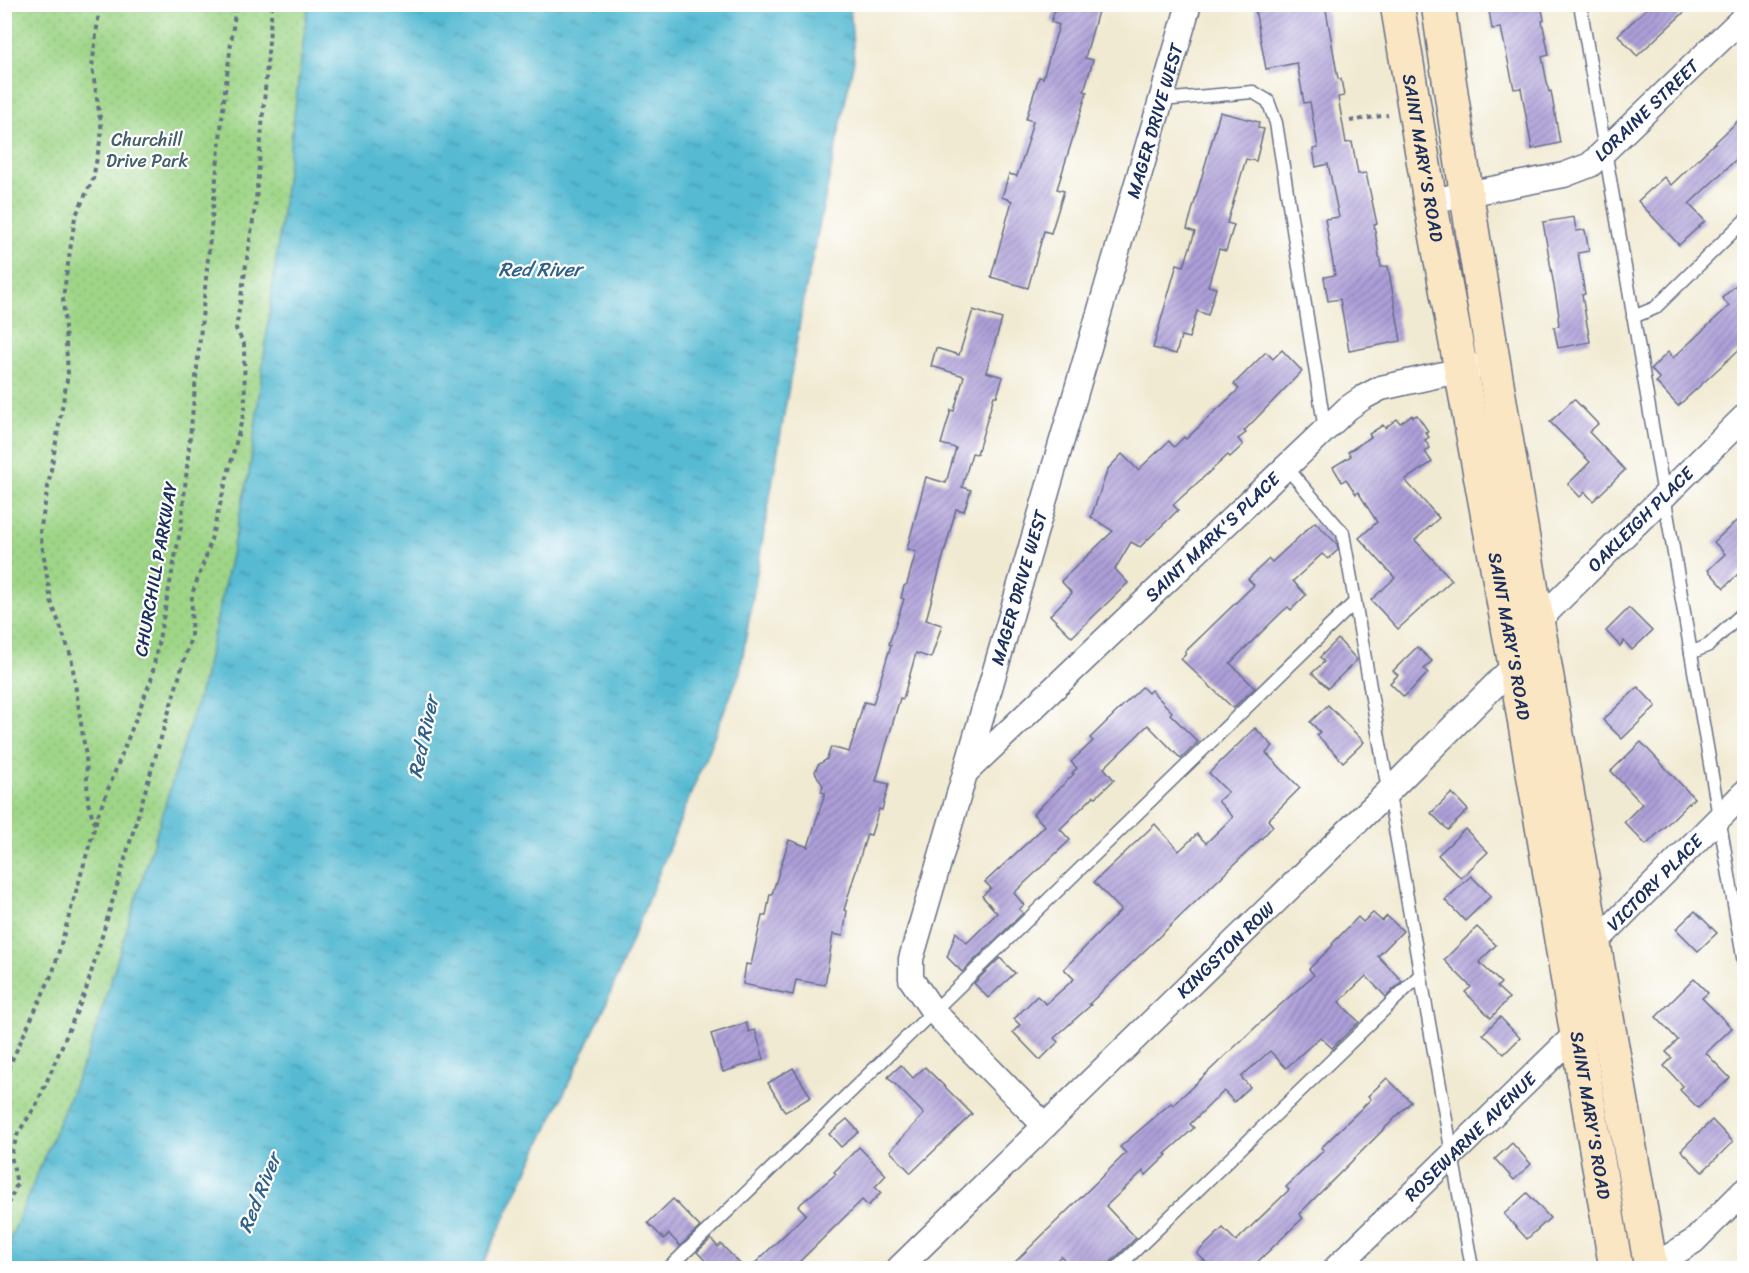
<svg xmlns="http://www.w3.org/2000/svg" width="1749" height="1273" viewBox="0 0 1749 1273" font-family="Sriracha,sans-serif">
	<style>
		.grass { fill: url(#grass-dots); stroke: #5c8272; stroke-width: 1.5 }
		.water { fill: url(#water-ripples); stroke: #387498; stroke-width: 1.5 }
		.building { fill: url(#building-hatch) }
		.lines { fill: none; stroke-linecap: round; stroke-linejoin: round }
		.service-casing { stroke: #667087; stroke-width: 15 }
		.minor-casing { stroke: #667087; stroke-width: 27 }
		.secondary-casing { stroke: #667087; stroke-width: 36 }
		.path { stroke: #667087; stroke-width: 4; stroke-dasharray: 4.5 4.5; stroke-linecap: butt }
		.service { stroke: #fff; stroke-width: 12 }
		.minor { stroke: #fff; stroke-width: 24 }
		.secondary { stroke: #fbe6c4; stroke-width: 33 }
		.labels { text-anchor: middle; stroke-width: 4.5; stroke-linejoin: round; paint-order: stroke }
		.street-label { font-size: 18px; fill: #1b2f5e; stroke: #fff }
		.park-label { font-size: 18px; fill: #42616a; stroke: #fff }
		.water-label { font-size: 20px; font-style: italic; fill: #2f6087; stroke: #fff }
	</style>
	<defs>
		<pattern id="grass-dots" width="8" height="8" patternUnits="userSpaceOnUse" patternTransform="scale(1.5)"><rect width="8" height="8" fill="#9ed587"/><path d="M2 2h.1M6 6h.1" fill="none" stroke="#88b777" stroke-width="1.8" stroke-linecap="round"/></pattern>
		<pattern id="water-ripples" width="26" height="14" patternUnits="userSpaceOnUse" patternTransform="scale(1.5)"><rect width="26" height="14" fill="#54bad2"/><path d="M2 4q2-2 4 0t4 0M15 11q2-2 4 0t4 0" fill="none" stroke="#4598ae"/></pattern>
		<pattern id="building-hatch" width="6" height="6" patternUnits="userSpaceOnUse" patternTransform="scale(1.5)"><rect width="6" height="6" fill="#ad9fd8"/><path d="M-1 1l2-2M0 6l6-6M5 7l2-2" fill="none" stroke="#8c82b2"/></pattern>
	</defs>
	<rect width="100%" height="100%" fill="#fff"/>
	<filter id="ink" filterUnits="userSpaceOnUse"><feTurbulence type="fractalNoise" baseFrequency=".0167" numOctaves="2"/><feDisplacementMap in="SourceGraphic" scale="12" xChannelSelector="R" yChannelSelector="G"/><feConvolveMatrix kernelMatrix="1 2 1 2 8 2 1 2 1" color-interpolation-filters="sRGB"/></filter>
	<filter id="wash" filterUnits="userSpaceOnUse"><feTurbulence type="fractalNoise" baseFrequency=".008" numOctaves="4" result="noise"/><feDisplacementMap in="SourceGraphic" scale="24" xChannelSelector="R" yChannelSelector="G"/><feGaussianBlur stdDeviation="1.35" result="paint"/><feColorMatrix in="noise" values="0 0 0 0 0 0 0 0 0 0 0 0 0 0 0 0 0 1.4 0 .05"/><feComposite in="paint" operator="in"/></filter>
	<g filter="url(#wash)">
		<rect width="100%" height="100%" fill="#f1ead2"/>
		<path class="grass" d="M5,5H308L250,468L204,679L91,1045L5,1252Z"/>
		<path class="water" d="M308,5H850L854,60L804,298L740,672L604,1009L481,1268H5V1252L91,1045L204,679L250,468Z"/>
		<g id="blocks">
			<g class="building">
				<path d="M1057,4H1100L1085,58L1093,60L1084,91L1087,92L1057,189L1064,191L1051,233L1044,231L1028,288L991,277L1012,201L1002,197L1009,174L1017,176L1029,139H1028L1033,121L1026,119L1039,77L1043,78L1059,25L1051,22Z"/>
				<path d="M1254,4H1325L1338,79H1341L1344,96L1338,97L1346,143L1352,142L1358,174L1366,173L1377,224L1374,225L1381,267L1388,266L1401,341L1349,351L1340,299L1328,301L1324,277L1335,275L1325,219L1339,217L1328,164L1316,167L1313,149L1318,148L1310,102L1304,103L1297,63L1266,69Z"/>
				<path d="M1488,4H1541L1544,20L1542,21L1549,55L1542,57L1549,92L1551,91L1560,143L1532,149L1521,88L1514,89L1501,28L1492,29Z"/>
				<path d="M1652,4H1693L1637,56L1618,35Z"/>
				<path d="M1220,112L1259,122L1258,128L1264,129L1256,161L1246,159L1227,223L1234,225L1226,251L1219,249L1208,286L1216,288L1208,315L1197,311L1189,338L1181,336L1176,354L1153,348L1177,264L1184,266L1195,232L1187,229Z"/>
				<path d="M1744,115V152L1689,204L1705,221L1679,245L1638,201L1664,177L1671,185Z"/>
				<path d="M1574,217L1576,231L1585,230L1589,251L1578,253L1585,294L1582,295L1590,342L1558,348L1554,327L1559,326L1558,316L1559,315L1543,222Z"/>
				<path d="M1736,285L1744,292V345L1678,406L1656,382L1660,379L1651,369L1668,352L1673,358L1729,306L1722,298Z"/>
				<path d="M973,310L1002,319L986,372L1003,377L997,396H994L977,454L972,453L962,487L971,490L964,511L956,509L926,620L942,625L931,658L916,653L903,699L900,698L876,781L889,784L882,810L879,809L871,835L867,834L844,910L847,911L843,936L833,934L825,985L796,980L793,995L743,984L746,964L751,965L762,916H766L770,894H772L789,840L808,847L825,793L821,792L823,786L815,772L818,765L827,759L831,747L849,752L864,702L873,704L891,645L889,644L904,599L901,598L904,586L907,584L916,552L907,549L926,477L946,483L956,448L941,444L951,410L954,411L964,376L931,366L936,348L959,355Z"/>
				<path d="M1282,350L1302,371L1244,431L1246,433L1238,439L1243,445L1230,457L1228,455L1173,505L1178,510L1140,547L1131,542L1115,569L1128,583L1072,637L1050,615L1072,593L1061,581L1113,531L1091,517L1108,469L1122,454L1138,470L1169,441L1174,447L1184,437L1186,439L1239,389L1234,384L1266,352L1273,359Z"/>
				<path d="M1574,399L1598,424L1589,432L1625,470L1593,501L1585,492L1580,497L1568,484L1590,462L1550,422Z"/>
				<path d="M1412,415L1413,417L1417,415L1428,431L1425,432L1429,437L1425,440L1430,448L1425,452L1432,462L1405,480L1439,518L1415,540L1452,580L1398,629L1371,600L1395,578L1359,538L1377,522L1358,492L1356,494L1346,479L1342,482L1333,467L1351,456L1348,452L1371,437L1369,434L1383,425L1385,428L1397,419L1400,423Z"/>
				<path d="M1736,521L1744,530V574L1741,571L1724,588L1708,570L1725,554L1714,542Z"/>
				<path d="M1315,522L1337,544L1338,550L1328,559L1322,554L1293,581L1306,595L1291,610L1288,607L1282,612L1230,663L1255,688L1233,708L1181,659L1186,654L1185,652L1254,585L1248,579L1269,559L1272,562Z"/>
				<path d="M1629,608L1652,631L1632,650L1624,641L1620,646L1606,631Z"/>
				<path d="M1338,639L1357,660L1328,688L1312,673L1324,662L1320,657Z"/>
				<path d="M1417,647L1432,661L1424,669L1428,673L1404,697L1390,683L1398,675L1393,671Z"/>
				<path d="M1142,687L1148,693L1151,690L1172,712L1170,714L1198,742L1181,759L1148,725L1104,768L1114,780L1096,797L1094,796L1060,829L1070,840L1014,893L1024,905L1019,909L1023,913L962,972L947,957L956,932L967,943L997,913L982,896L991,888L985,882L1045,826L1033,814L1074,774L1072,773L1077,768L1071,762L1093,741L1090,738Z"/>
				<path d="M1638,687L1656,706L1622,739L1603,720Z"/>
				<path d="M1328,705L1364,742L1343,762L1317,735L1320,732L1310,722Z"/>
				<path d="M1255,728L1273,746L1266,753L1300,788L1268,820L1273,826L1264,836L1089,1004L1091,1005L1054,1038L1058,1042L1040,1060L1013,1032L1020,1025L1014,1019L1037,996L1046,1004L1074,979L1064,969L1121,910L1094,882L1155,824L1179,851L1197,834L1206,843L1233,817L1218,801L1228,792L1209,773Z"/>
				<path d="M1641,742L1694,798L1646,845L1624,822L1642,804L1611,771Z"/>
				<path d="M1452,793L1468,810L1448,830L1431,813Z"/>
				<path d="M1465,829L1488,852L1461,878L1438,855Z"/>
				<path d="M1471,876L1491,896L1465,921L1445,900Z"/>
				<path d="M1695,911L1717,933L1698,951L1676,929Z"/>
				<path d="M1373,913L1382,921L1387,916L1403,931L1378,956L1402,981L1386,997L1366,976L1339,1002L1359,1022L1332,1048L1320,1037L1286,1068L1270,1051L1241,1077L1250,1087L1234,1102L1224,1091L1190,1124L1194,1128L1165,1154L1167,1155L1146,1175L1143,1171L1106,1206L1136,1238L1111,1262L1109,1269H1073L1061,1256L1048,1269H1008L1126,1153L1120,1147L1171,1103L1173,1105L1261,1022L1314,975L1309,969L1333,945L1332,944L1358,917L1363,922Z"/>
				<path d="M1477,927L1496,945L1479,962L1501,983L1497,987L1509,998L1491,1018L1465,992L1471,987L1444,960Z"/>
				<path d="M1000,958L1015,973L988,998L974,983Z"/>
				<path d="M1694,979L1708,993L1702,998L1732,1028L1706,1053L1730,1078L1698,1108L1680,1090L1683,1086L1664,1066L1672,1058L1666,1052L1678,1040L1656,1017Z"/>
				<path d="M1500,1017L1520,1038L1504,1054L1483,1034Z"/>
				<path d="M746,1023L749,1032L755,1030L764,1059L723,1072L711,1034Z"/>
				<path d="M901,1065L913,1078L925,1067L972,1114L911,1173L890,1151L924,1114L888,1077Z"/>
				<path d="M793,1068L811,1097L785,1112L768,1083Z"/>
				<path d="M1387,1078L1411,1102L1299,1214L1303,1218L1250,1269H1212L1197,1253L1223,1228L1236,1241L1289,1190L1286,1187L1324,1150L1321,1148L1371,1099L1368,1096Z"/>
				<path d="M847,1119L859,1132L841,1147L829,1134Z"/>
				<path d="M1712,1120L1733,1142L1702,1172L1681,1150Z"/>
				<path d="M1512,1143L1531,1164L1514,1180L1495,1159Z"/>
				<path d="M859,1147L886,1175L875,1187L881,1193L868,1206L862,1200L792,1269H749L806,1214L798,1206L836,1174L834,1172Z"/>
				<path d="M1527,1193L1550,1218L1527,1239L1504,1214Z"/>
				<path d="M673,1199L700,1227L680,1246L669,1234L664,1239L648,1223Z"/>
				<path d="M711,1239L718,1247L721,1244L745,1269H713L697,1252Z"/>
			</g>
		</g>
	</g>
	<g filter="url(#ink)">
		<use href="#blocks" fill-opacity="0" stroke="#667087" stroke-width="1.5"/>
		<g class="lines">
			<defs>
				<g id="service">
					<path d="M1580,4L1744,963"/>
					<path d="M1161,100L1253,92L1268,101L1276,123L1325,430"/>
					<path d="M1633,317L1655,308L1744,221"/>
					<path d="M1286,467L1343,533L1472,1268"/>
					<path d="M1691,653L1709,645L1744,612"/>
					<path d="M669,1268L1355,602"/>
					<path d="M1117,1268L1420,975"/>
				</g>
				<g id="minor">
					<path id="s1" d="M1430,201L1564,175L1590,165L1744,17"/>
					<path id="s2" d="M967,771L1348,408L1364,397L1381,388L1493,363"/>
					<path id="s3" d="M1585,953L1744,793"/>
					<path id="s4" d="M1045,1126L933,1011L911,979V959L1189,4"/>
					<path id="s5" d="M899,1268L1388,792L1515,665L1538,621L1744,417"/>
					<path id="s6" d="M1336,1268L1585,1025"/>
					<path d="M1651,1268L1694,1241L1744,1191"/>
				</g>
				<g id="secondary">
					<path id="s7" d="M1397,4L1430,201L1515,665L1616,1268"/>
					<path d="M1438,4C1499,427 1578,848 1651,1268"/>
				</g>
			</defs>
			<use href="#service" class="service-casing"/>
			<use href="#minor" class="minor-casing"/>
			<use href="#secondary" class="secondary-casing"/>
			<g class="path">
				<path d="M1350,121L1388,115"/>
				<path d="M95,824L88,803L86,757L71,656L51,601L40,532L68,374L63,298L75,217L93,179L102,131L92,67L100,4"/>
				<path d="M4,1077L53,972L98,815L151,680L181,527L224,99L236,4"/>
				<path d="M4,1213L17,1184L11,1155L18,1133L37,1104L86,990L191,637L192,594L208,551L245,408L244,344L236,329L256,201L272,4"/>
			</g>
			<use href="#service" class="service"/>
			<use href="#minor" class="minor"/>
			<use href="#secondary" class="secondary"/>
		</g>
	</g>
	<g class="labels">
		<g class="street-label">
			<text dy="6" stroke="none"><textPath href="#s1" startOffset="243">LORAINE STREET</textPath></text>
			<text dy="6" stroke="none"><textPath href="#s4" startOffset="1092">MAGER DRIVE WEST</textPath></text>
			<text dy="6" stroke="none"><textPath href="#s7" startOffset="156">SAINT MARY'S ROAD</textPath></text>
			<text dy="6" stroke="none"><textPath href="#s5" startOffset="1056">OAKLEIGH PLACE</textPath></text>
			<text dy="6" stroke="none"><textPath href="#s2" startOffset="339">SAINT MARK'S PLACE</textPath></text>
			<text transform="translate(156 569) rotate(-80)" y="6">CHURCHILL PARKWAY</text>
			<text dy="6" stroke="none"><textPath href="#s4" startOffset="606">MAGER DRIVE WEST</textPath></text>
			<text dy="6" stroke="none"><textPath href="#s7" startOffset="642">SAINT MARY'S ROAD</textPath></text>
			<text dy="6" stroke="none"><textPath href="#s3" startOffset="99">VICTORY PLACE</textPath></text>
			<text dy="6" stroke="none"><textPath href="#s5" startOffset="456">KINGSTON ROW</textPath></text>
			<text dy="6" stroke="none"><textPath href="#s7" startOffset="1128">SAINT MARY'S ROAD</textPath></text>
			<text dy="6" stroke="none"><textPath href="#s6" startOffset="188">ROSEWARNE AVENUE</textPath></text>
		</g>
		<g class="park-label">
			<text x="147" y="146">Churchill<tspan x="147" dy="21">Drive Park</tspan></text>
		</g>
		<g class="water-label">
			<text x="540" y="276">Red River</text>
			<text transform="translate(423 737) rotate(-78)" y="7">Red River</text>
			<text transform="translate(259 1193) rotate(-68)" y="7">Red River</text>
		</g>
	</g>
	<rect width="1749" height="1273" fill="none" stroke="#fff" stroke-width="24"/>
</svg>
